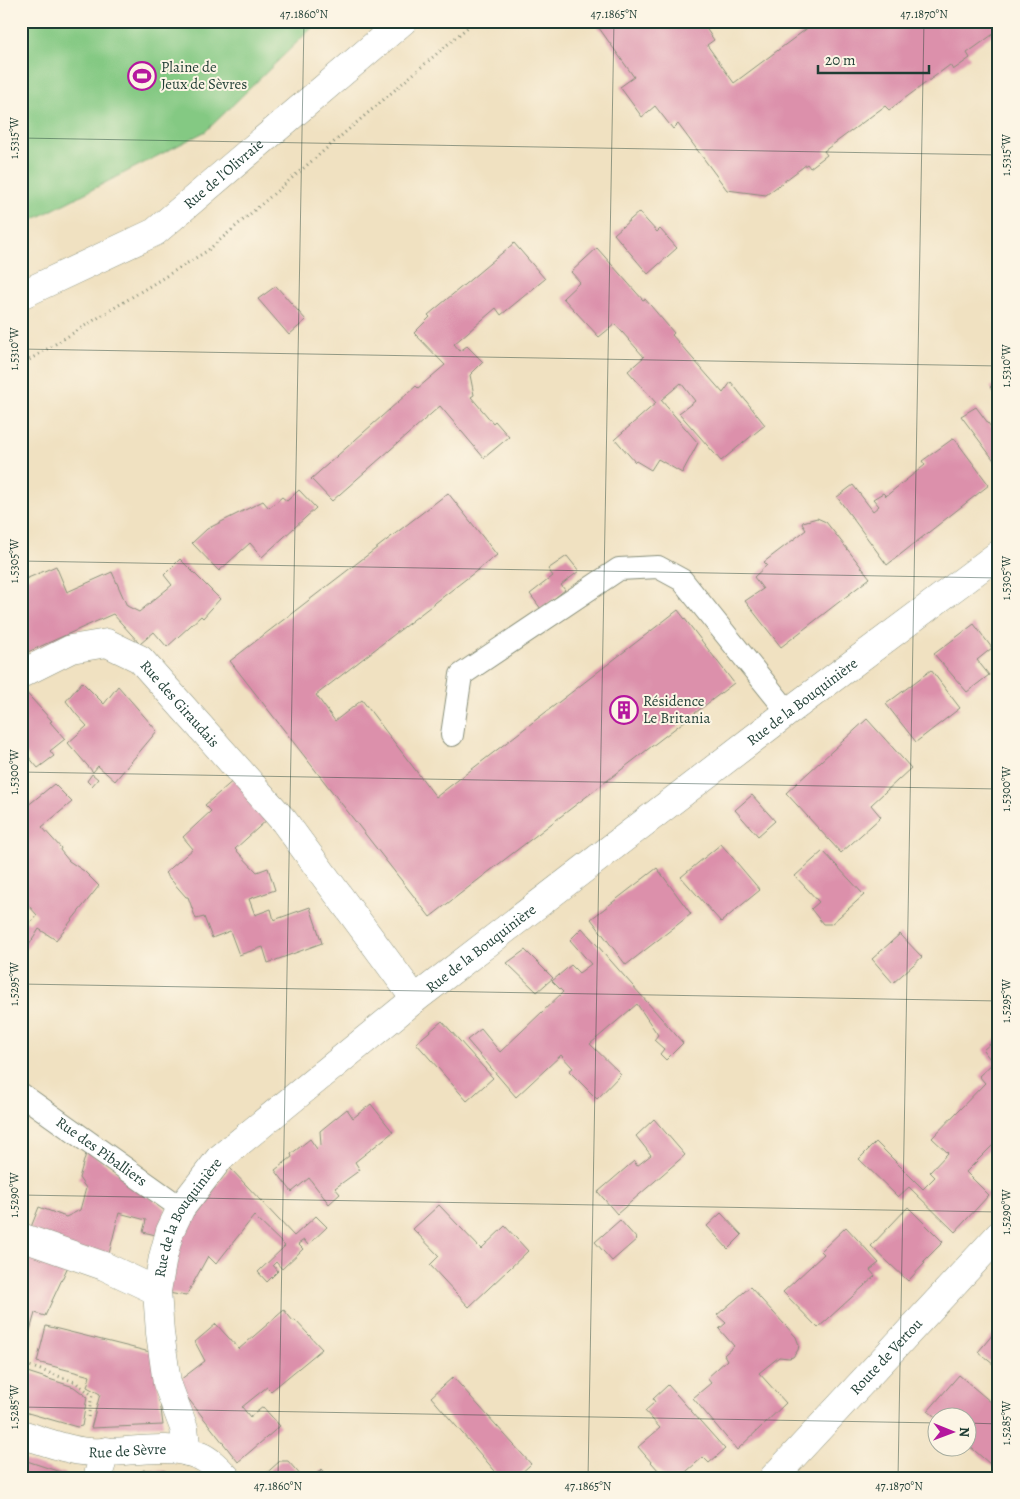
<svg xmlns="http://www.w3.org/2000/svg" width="1020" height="1499" viewBox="0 0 1020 1499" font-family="Alegreya,serif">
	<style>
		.green { fill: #84c983; stroke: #52835c }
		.building { fill: #dc90ab }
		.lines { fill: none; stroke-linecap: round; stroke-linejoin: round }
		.lane-casing { stroke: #888f7a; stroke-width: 24 }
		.street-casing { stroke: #888f7a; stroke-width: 29 }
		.secondary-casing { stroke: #888f7a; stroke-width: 29 }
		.path { stroke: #888f7a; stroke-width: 3; stroke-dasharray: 1 4; stroke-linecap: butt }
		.lane { stroke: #fff; stroke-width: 22 }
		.street { stroke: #fff; stroke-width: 28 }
		.secondary { stroke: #fff; stroke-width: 28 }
		.ticks { fill: none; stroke: #1f3d34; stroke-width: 1; stroke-opacity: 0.45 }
		.labels { text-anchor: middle; stroke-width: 4; stroke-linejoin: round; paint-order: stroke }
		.poi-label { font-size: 15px; fill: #1f3d34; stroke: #fcf5e5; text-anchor: start }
		.street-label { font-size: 15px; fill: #1f3d34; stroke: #fcf5e5 }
		.neatline { fill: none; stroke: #1f3d34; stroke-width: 2 }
		.ticks-label { font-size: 12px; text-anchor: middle; fill: #1f3d34 }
	</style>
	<rect width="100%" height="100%" fill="#fcf5e5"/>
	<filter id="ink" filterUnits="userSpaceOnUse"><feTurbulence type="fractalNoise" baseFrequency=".02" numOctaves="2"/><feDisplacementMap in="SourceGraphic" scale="10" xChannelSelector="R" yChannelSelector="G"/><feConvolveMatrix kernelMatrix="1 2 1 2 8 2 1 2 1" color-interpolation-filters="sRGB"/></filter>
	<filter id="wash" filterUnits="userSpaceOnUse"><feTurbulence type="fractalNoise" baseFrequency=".0096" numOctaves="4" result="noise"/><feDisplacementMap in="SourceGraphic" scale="20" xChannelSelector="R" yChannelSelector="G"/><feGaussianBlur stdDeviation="1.12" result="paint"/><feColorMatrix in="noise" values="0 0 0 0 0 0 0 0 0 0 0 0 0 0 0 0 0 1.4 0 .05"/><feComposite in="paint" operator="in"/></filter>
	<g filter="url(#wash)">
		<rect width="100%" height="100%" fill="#f0e1c1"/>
		<path class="green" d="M21,21H319L206,131L21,226Z"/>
		<g id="blocks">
			<g class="building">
				<path d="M594,21H701L714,40L707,45L734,83L817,21H999V30L967,53L970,58L953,70L950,65L889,110L885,106L824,151L827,155L810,168L807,164L766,195L727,190L678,124L673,129L655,106L642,117L620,87L634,77Z"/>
				<path d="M639,212L657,232L660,229L677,248L648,274L614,234Z"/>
				<path d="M514,243L545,279L501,315L496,308L454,344L460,351L467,346L483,362L470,375L474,395L471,397L493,423L495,421L509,437L484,458L440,406L332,501L311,479L416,386L418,388L445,365L414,333L430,317L428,315Z"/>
				<path d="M597,248L643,300L645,299L674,333L672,335L723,393L731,382L765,425L721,461L679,413L695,401L681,383L661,400L698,443L682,473L658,459L651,470L636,461L635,462L615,439L656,403L628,371L644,357L615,324L599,337L563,298L580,282L571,272Z"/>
				<path d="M276,286L306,320L289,335L258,299Z"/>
				<path d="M999,381V398L990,387Z"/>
				<path d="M976,407L991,427L999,421V467L961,416Z"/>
				<path d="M954,438L989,485L887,565L837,497L853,485L873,511L879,506L873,499L883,493L886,496L925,465L922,461Z"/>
				<path d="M299,490L316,508L262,557L250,543L219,571L192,543L207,529L263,501L269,508L282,497L287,501Z"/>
				<path d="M448,493L497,555L316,695L335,721L362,700L436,797L678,610L734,683L430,917L230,661Z"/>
				<path d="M817,518L826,522L870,578L781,647L745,601L763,589L754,577L767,565L764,562L806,530L802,524L803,522Z"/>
				<path d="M567,556L579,571L561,585L565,590L541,609L530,594L553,576L548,569Z"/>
				<path d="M180,559L220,599L203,618L201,616L167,647L154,632L140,644L113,614L21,655V581L56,566L67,592L112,572L127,606L139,612L172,585L164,575Z"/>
				<path d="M974,624L992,648L977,660L989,675L967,692L934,654Z"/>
				<path d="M931,670L960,708L916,742L886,704Z"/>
				<path d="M82,682L104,704L118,686L157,731L115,781L98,766L93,772L68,743L87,726L76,714L66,701Z"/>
				<path d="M21,687L52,721L50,722L65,739L50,751L54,756L38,768L22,749L21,750Z"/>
				<path d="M867,719L911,768L871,805L881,817L841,853L786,793Z"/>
				<path d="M92,774L98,779L92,786L87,781Z"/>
				<path d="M235,779L269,818L235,849L257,872L268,868L275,890L249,899L255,915L271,909L274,920L310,907L322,943L268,963L263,947L239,955L230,931L212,938L204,917L196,919L188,897H186L165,873L193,849L183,837L211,811L205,805Z"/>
				<path d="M54,784L72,802L42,827L61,848L60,850L69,861L84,871L99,886L56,940L39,929L21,958V918L30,923L37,915L21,897V811Z"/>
				<path d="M752,795L775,821L758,836L735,810Z"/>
				<path d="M721,844L760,890L721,922L681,877Z"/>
				<path d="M823,851L864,895L831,924H823L811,909L819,902L795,876Z"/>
				<path d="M657,868L691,914L626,965L591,919Z"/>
				<path d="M582,928L683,1043L666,1060L660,1054L664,1049L654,1040L658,1035L637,1004L590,1044L621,1074L597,1099L569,1071L573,1068L561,1055L516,1097L467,1040L481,1029L500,1052L563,992L552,981L571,965L579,973L591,964L570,940Z"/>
				<path d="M900,934L922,957L893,983L872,959Z"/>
				<path d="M525,950L553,978L537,992L507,963Z"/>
				<path d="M442,1021L493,1078L467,1101L416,1043Z"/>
				<path d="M997,1038L999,1040V1139L966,1172L989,1195L955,1232L909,1187L898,1197L859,1159L876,1142L923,1189L935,1177L930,1172L948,1153L932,1138L985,1083L979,1076L993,1063L983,1050Z"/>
				<path d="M371,1104L393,1132L355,1162L360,1170L335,1188L340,1194L329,1204L309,1178L292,1192L275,1170L292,1157L291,1154L310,1139L317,1149L321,1145L320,1131L347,1109L353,1118Z"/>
				<path d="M654,1119L685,1155L617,1214L598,1192L634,1161L637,1166L651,1155L636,1136Z"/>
				<path d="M87,1150L166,1209L160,1236L143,1232L146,1220L119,1213L107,1262L29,1232L39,1207L66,1217L80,1210L86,1188L79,1178Z"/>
				<path d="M230,1168L294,1236L316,1216L327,1227L308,1245L304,1240L298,1244L303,1249L282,1269L276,1262L273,1265L278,1271L267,1282L258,1272L285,1246L254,1216L216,1264L208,1256L186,1296L168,1293L178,1241L192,1217Z"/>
				<path d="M439,1205L481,1249L505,1226L528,1251L469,1307L430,1265L439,1256L413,1229Z"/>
				<path d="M908,1207L943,1242L923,1262L925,1263L908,1281L871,1246Z"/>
				<path d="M721,1213L742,1235L728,1249L707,1226Z"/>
				<path d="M620,1220L637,1239L612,1261L595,1242Z"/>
				<path d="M846,1227L879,1263L870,1270L875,1276L818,1328L783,1292L824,1254L821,1251Z"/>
				<path d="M21,1243L70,1262L45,1316L35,1313L29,1334L21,1330Z"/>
				<path d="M750,1287L796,1337L799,1345L798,1350L793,1357L789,1358L779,1357L759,1373L786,1403L737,1450L693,1398L711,1383L707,1378L727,1360L724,1355L734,1346L719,1329L726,1323L717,1315Z"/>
				<path d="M284,1310L293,1321L295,1320L322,1349L271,1391L267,1387L242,1407L250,1417L263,1407L280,1426L238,1462L176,1383L205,1361L195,1342L216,1324L239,1349Z"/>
				<path d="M46,1326L154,1353L163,1425L91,1428L100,1394L87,1387L90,1376L37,1362Z"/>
				<path d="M999,1327V1369L978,1352Z"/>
				<path d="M21,1370L74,1387L87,1397L82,1426L77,1427L21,1411Z"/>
				<path d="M959,1375L999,1409V1468L997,1470L968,1445V1416H938V1419L928,1411Z"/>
				<path d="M453,1377L531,1464L516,1478H501L431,1397Z"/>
				<path d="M668,1385L725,1449L709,1463L703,1457L679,1478H665L638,1447L660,1428L645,1411L655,1402L653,1399Z"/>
				<path d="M21,1459L66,1474L65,1478H21Z"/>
				<path d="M280,1461H288L303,1478H261Z"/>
				<path d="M322,1469L330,1478H312Z"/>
				<path d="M143,1470L165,1471L182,1478H140Z"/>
			</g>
		</g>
	</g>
	<g filter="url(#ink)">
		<use href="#blocks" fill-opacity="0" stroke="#888f7a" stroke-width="1"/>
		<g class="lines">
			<defs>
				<g id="lane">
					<path d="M452,735L461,675L619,569L658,567L682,580L788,712"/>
					<path id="s1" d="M21,1094L181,1208"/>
				</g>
				<g id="street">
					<path id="s2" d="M21,295L155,232L403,21"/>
					<path id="s3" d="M21,674L71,649L107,643L140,659L284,821L415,999"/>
					<path d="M21,1237L104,1266L157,1291"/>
					<path id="s4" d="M21,1434C41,1440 61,1448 81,1451C117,1457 164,1440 200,1456C210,1460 219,1470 227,1478"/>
					<path id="s5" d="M187,1452L184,1428L167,1383L160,1333L157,1291L163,1257L170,1231L181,1208L219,1159L415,999L788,712L999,554"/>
					<path d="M97,1478L106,1451"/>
				</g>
				<g id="secondary">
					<path id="s6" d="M773,1478L999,1235"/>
				</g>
			</defs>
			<use href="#lane" class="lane-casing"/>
			<use href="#street" class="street-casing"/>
			<use href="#secondary" class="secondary-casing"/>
			<g class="path">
				<path d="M21,365L207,251L475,21"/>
				<path d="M21,1363L75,1382L92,1395L88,1418"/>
			</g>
			<use href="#lane" class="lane"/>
			<use href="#street" class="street"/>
			<use href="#secondary" class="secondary"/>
		</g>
	</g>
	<path class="ticks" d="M21,138L999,155M21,349L999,366M21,561L999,578M21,772L999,789M21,984L999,1001M21,1195L999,1212M21,1407L938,1423M968,1423L999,1424M278,1478L304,21M588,1478L614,21M898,1478L924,21"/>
	<defs>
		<symbol id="stadium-ring" viewBox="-11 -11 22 22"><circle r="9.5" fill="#fcf5e5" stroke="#b5179e" stroke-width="1.5"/><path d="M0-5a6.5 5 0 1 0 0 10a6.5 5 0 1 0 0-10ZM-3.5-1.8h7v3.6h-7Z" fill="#b5179e"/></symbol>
		<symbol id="building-ring" viewBox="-11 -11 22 22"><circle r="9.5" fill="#fcf5e5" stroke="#b5179e" stroke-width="1.5"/><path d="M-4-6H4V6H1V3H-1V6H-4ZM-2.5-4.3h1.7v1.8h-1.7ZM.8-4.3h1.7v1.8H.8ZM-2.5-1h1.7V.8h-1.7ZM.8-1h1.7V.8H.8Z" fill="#b5179e"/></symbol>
	</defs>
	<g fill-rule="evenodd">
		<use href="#stadium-ring" x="126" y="60" width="32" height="32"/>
		<use href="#building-ring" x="608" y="694" width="32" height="32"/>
	</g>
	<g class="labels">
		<g class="poi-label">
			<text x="161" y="72">Plaine de<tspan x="161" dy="17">Jeux de Sèvres</tspan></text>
			<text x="643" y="706">Résidence<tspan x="643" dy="17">Le Britania</tspan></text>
		</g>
		<g class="street-label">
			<text dy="5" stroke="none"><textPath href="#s2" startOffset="238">Rue de l'Olivraie</textPath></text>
			<text dy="5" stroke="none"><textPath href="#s5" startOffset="1055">Rue de la Bouquinière</textPath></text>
			<text dy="5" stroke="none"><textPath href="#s3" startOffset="189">Rue des Giraudais</textPath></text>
			<text dy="5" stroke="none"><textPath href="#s5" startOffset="650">Rue de la Bouquinière</textPath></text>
			<text dy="5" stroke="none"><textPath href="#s1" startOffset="99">Rue des Piballiers</textPath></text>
			<text dy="5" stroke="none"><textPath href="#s5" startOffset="246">Rue de la Bouquinière</textPath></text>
			<text dy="5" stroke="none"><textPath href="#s6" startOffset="166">Route de Vertou</textPath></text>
			<text dy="5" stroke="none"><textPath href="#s4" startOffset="109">Rue de Sèvre</textPath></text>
		</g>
	</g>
	<rect width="1020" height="1499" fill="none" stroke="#fcf5e5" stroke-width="55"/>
	<g transform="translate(952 1432) rotate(91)"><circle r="24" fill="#fcf5e5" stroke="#a4ab9e"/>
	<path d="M0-4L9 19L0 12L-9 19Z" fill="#b5179e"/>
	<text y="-8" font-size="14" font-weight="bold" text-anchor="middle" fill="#1f3d34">N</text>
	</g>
	<path d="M818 65v8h111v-8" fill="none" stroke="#1f3d34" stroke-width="2.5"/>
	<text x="825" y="65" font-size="15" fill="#1f3d34" stroke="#fcf5e5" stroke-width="4" paint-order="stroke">20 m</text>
	<rect x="28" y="28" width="964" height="1444" class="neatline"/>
	<g class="ticks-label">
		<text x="304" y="18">47.1860°N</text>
		<text x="614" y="18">47.1865°N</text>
		<text x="924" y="18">47.1870°N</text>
		<text transform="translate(14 138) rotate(-90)" y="4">1.5315°W</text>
		<text transform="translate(1006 155) rotate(-90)" y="4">1.5315°W</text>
		<text transform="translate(14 349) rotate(-90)" y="4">1.5310°W</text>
		<text transform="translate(1006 366) rotate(-90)" y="4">1.5310°W</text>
		<text transform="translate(14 561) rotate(-90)" y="4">1.5305°W</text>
		<text transform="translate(1006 578) rotate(-90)" y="4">1.5305°W</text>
		<text transform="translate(14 772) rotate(-90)" y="4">1.5300°W</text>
		<text transform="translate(1006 789) rotate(-90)" y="4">1.5300°W</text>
		<text transform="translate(14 984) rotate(-90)" y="4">1.5295°W</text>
		<text transform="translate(1006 1001) rotate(-90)" y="4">1.5295°W</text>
		<text transform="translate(14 1195) rotate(-90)" y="4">1.5290°W</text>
		<text transform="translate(1006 1212) rotate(-90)" y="4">1.5290°W</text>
		<text transform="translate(14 1407) rotate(-90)" y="4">1.5285°W</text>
		<text transform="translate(1006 1423) rotate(-90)" y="4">1.5285°W</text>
		<text x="278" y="1490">47.1860°N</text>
		<text x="588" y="1490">47.1865°N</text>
		<text x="899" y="1490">47.1870°N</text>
	</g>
</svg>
